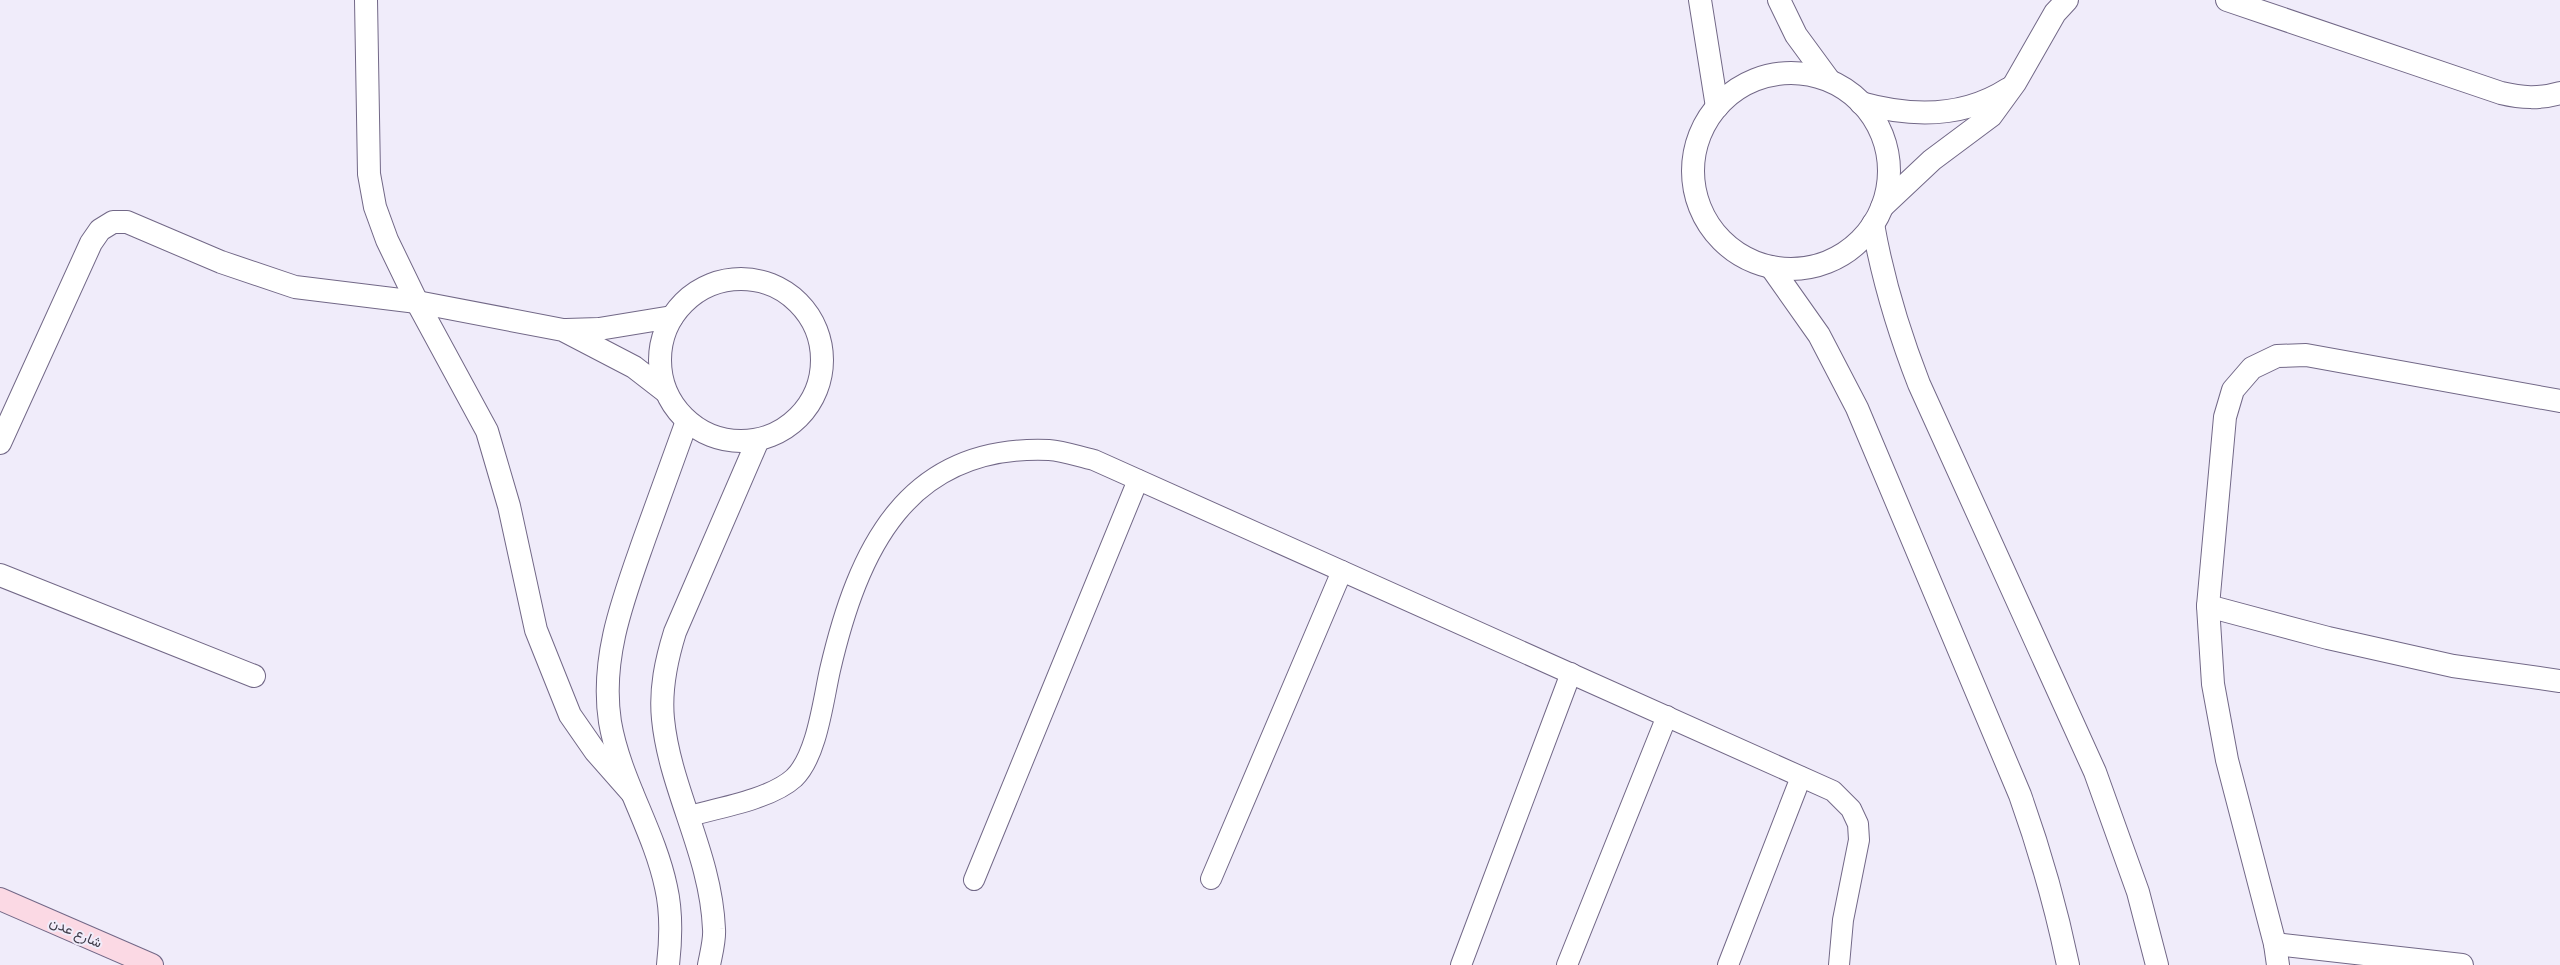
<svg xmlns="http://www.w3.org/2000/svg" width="2560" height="965" viewBox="0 0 2560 965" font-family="Overpass,Vazirmatn,sans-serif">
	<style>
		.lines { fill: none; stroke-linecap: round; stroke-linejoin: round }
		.lane-casing { stroke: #726887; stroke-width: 22 }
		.street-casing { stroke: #726887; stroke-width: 24 }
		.secondary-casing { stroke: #726887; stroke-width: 24 }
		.lane { stroke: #fff; stroke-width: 20 }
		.street { stroke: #fff; stroke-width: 22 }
		.secondary { stroke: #fbd9e4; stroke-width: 22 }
		.labels { text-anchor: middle; stroke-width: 4; stroke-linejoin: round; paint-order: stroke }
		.street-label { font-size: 14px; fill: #3e3a48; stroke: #f0ecfa }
	</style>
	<rect width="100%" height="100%" fill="#f0ecfa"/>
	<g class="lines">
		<defs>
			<g id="lane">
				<path d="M689,816C719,808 771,799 794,778C817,756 823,701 830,670C858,550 906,444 1049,450C1064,451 1080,457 1094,460L1833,791L1851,809L1858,824L1859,840L1843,920L1839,965"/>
				<path d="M1211,879L1342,571"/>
				<path d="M974,880L1138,480"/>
				<path d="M1461,965L1571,673"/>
				<path d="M1567,965L1667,716"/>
				<path d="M1728,965L1801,777"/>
			</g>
			<g id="street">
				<path d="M366,0L369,174L375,207L387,240L417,302L487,431L509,506L536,630L570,715L595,751L632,793"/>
				<path d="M1700,0L1717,107"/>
				<path d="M1779,0L1796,35L1829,80"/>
				<path d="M2227,0L2501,93C2522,98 2539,99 2560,93"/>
				<circle cx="1791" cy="171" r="98"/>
				<path d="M1861,103C1911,117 1963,118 2008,89"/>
				<path d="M1882,207L1932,160L1991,116L2015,83L2055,13L2067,0"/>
				<path d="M1873,224C1883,281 1898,330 1919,384L2095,772L2138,892L2157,965"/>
				<path d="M1771,267L1819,335L1857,408L2020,795C2040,851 2056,907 2068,965"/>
				<circle cx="741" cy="360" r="81"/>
				<path d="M566,330L599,329L672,317"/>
				<path d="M0,443L91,243L100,230L113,222H127L221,262L295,287L417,302L563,330L634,367L665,391"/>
				<path d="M0,575L254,676"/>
				<path d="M2208,606L2328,638L2453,666L2560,681"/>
				<path d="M2275,944L2462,965"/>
				<path d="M668,965C671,939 672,913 666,887C654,830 620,780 610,722C600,657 624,597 645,537C659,498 673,460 687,421"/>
				<path d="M709,965C711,954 715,940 714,929C711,854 670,790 663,719C660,689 666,661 675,632L758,440"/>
				<path d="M2278,965L2275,944L2227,760L2213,684L2208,606L2225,417L2233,390L2252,368L2277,356L2306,355L2560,401"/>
			</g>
			<path id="secondary" d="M0,899L152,965"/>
		</defs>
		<use href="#lane" class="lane-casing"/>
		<use href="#street" class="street-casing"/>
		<use href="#secondary" class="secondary-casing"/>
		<use href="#lane" class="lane"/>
		<use href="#street" class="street"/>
		<use href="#secondary" class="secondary"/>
	</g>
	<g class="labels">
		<g class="street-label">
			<text transform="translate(76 932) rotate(24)" y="5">شارع عدن</text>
		</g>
	</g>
</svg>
